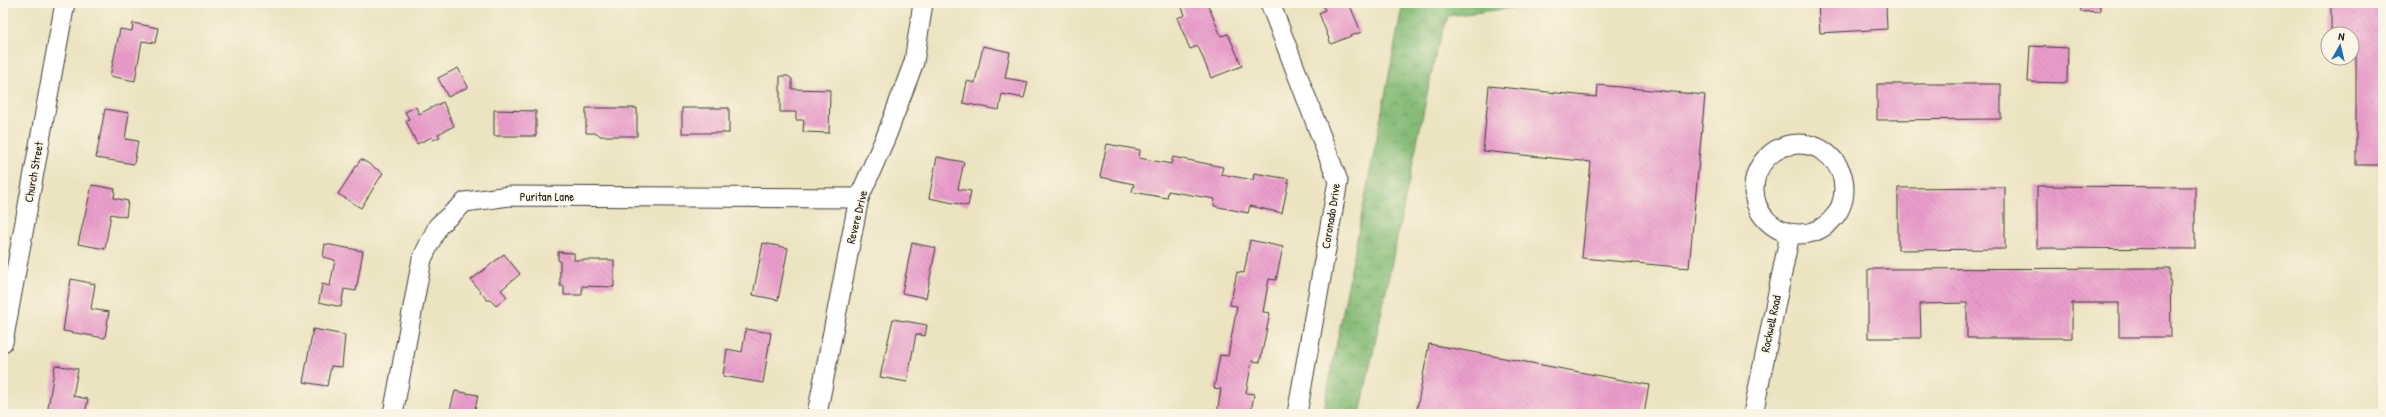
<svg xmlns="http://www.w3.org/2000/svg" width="2386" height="417" viewBox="0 0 2386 417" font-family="'Patrick Hand',sans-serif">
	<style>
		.forest { fill: url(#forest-crowns); stroke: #516c4a }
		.building { fill: url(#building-back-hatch) }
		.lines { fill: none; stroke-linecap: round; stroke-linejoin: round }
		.minor-casing { stroke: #3b3a35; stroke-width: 21 }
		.minor { stroke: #fff; stroke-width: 19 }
		.labels { text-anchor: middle; stroke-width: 3.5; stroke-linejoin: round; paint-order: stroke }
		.street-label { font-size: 12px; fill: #1c1c1c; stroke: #fcf5e5 }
	</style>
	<defs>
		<pattern id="forest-crowns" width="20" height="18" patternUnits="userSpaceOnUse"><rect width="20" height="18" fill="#86bc77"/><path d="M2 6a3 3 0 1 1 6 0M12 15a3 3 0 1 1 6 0" fill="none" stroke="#6d9861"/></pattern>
		<pattern id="building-back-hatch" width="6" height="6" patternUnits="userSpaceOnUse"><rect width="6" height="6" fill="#ea9ccb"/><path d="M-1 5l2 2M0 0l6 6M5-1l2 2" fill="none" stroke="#c886ae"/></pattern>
	</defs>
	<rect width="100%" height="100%" fill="#fcf5e5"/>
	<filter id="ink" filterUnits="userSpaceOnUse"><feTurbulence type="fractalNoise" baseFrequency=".025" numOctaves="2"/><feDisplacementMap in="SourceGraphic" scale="8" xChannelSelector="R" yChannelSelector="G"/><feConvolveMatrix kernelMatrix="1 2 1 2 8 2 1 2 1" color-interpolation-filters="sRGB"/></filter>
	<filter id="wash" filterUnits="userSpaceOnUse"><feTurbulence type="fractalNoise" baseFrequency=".012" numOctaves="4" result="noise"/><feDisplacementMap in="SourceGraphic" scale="16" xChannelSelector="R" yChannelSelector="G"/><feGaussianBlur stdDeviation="0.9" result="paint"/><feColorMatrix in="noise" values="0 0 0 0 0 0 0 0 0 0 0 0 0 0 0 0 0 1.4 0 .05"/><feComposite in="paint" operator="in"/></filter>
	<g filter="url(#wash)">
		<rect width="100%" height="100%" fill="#ece3c1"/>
		<path class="forest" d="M1403,3L1544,4L1448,16L1436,52L1360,414H1323Z"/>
		<g id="blocks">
			<g class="building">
				<path d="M1180,3H1213L1208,5L1221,36L1228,34L1242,66L1211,78L1198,46L1190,49L1177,18L1185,15Z"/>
				<path d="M1322,3H1349L1361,32L1331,44L1319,13L1325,10Z"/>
				<path d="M1842,3H1886L1887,29L1820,33L1818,4Z"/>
				<path d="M2080,3H2100V11L2081,12Z"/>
				<path d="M2331,3H2383V165H2356V52H2352V34H2331Z"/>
				<path d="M133,23L158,28L155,43L142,41L135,81L110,76L120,29L132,31Z"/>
				<path d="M983,46L1010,52L1005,78L1028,82L1024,98L1002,94L999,110L963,103L967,81L975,83Z"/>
				<path d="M2030,46L2068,48L2067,83L2028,82Z"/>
				<path d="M458,68L468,87L448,97L438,78Z"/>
				<path d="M780,76H788L792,79V89L830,90L829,133L803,132L804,120H796V112H780Z"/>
				<path d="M1877,84H2001V119L1877,120Z"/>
				<path d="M1598,85L1705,95L1689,268L1582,258L1591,162L1483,151L1489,86L1597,97Z"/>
				<path d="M443,102L454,126L438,134L440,137L433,140L432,137L417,144L406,121L409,119L405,112L416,107L419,114Z"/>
				<path d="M586,108H637V136H600L597,133H586Z"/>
				<rect x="682" y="108" width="47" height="25"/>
				<path d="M105,109L129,113L125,139L138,141L134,164L96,158Z"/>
				<path d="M494,110L536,111V136H494Z"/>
				<path d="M1107,144L1140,150L1139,158L1171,164L1173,157L1223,167L1221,174L1253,180L1254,173L1289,179L1282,213L1250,206L1248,213L1214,206L1215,199L1168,191L1167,198L1132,192L1134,184L1100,177Z"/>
				<path d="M937,157L964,162L958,189L971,191L968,206L929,198Z"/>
				<path d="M361,159L383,173L361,208L338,194Z"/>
				<path d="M92,185L115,189L114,198L128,201L126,217L111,214L105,249L78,244Z"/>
				<path d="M2037,186L2195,187V249L2037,248Z"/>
				<path d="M2005,187V249L1898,250V188Z"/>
				<path d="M1250,240L1283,247L1276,280L1269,279L1263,312L1270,313L1260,362L1252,361L1246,393L1254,394L1251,414H1217L1221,389L1214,388L1220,355L1228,356L1237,306L1230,305L1237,272L1244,273Z"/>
				<path d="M763,243L788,248L778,300L753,295Z"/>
				<path d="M912,243L936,248L926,298L902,293Z"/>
				<path d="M325,244L363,251L356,291L344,289L341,307L319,302L322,284L330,286L335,260L323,257Z"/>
				<path d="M558,252L574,253V260H614V287L582,286V295H564V286H560V261L558,260Z"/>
				<path d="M504,254L520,274L501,290L507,297L496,306L490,300H487L471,280Z"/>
				<path d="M2170,268L2171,337H2119V303H2072V338H1967V303L1920,304L1921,338H1868V269Z"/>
				<path d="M71,279L95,284L91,309L109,312L105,338L63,331Z"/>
				<path d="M893,319L927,325L925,336L916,334L907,382L880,377Z"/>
				<path d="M313,329L345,335L342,367L331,366L327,386L303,382Z"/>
				<path d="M746,329L771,333L763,383L723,376L727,349L742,352Z"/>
				<path d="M1429,344L1649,385L1644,414H1416Z"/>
				<path d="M55,365L78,369L73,396L88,399L85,414H47Z"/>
				<path d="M455,391L478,395L474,414H449Z"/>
			</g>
		</g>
	</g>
	<g filter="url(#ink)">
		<use href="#blocks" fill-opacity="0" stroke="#3b3a35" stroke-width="1"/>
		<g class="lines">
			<defs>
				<g id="minor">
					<path d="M1270,3L1338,181L1297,414"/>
					<circle cx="1799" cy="189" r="45"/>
					<path d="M3,342L65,3"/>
					<path d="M393,414L422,259L438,226L465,202L509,196L859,198"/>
					<path d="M817,414L859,198L887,134L914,62L923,3"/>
					<path d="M1753,414L1790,234"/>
				</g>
			</defs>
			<use href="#minor" class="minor-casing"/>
			<use href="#minor" class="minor"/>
		</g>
	</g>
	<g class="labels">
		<g class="street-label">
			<text transform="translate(34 172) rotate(-80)" y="4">Church Street</text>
			<text x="547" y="201">Puritan Lane</text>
			<text transform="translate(1331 216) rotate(-81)" y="4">Coronado Drive</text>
			<text transform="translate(857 217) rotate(-76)" y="4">Revere Drive</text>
			<text transform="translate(1771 324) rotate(-78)" y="4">Rockwell Road</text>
		</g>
	</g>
	<rect width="2386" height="417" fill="none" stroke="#fcf5e5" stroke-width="16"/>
	<g transform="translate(2340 46) rotate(8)"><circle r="19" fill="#fcf5e5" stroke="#a29e95"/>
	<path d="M0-3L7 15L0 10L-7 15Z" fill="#1f6fb2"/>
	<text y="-6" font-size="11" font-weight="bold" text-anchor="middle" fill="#1c1c1c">N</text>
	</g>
</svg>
